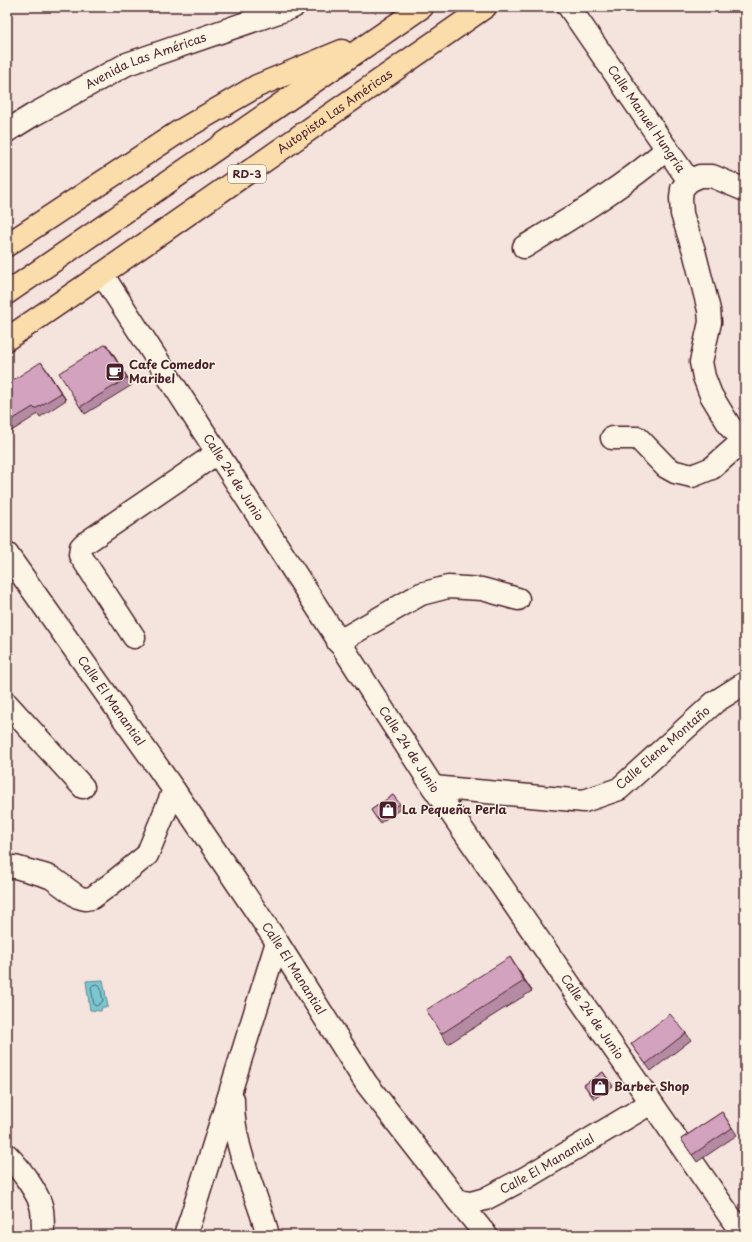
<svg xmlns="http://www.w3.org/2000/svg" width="752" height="1242" viewBox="0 0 752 1242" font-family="'Playpen Sans',sans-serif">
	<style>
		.water { fill: #78c8d2; stroke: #66848f }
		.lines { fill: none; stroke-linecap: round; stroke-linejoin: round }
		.shore { stroke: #5c636e; stroke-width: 1 }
		.minor-casing { stroke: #4a1f2b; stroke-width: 25 }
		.highway-casing { stroke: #4a1f2b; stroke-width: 25 }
		.minor { stroke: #fcf5e5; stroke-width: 22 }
		.highway { stroke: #fbddab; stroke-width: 22 }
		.wall { fill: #b58ba4; stroke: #4a1f2b }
		.shaded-wall { fill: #947186; stroke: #4a1f2b }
		.building { fill: #d3a2bf; stroke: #4a1f2b }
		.labels { text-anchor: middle; stroke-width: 3; stroke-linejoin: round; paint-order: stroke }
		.shield { fill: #fcf5e5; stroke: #7f5f63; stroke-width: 1 }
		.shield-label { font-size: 11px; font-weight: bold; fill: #4a1f2b }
		.street-label { font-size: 12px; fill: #4a1f2b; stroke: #fcf5e5 }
		.poi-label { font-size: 12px; font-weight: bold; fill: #4a1f2b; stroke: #fcf5e5; text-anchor: start }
	</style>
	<rect width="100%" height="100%" fill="#f4e4dd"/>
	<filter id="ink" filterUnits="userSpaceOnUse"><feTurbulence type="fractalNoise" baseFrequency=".025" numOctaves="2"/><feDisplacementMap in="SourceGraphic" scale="8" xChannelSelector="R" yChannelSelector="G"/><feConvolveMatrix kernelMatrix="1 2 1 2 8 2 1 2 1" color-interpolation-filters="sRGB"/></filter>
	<g filter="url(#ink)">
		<path class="water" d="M103,980L108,1007H102L101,1011L90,1010L86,981Z"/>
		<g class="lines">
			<path class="shore" d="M98,984L100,986L103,1001L97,1006L94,1005L91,987L93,985Z"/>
			<defs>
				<g id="minor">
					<path id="s1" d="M569,7L689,181L700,176H712L745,190"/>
					<path id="s2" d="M7,131L33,115L127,64L293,7"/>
					<path d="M689,181L682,189L681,198L682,214L694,251L709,310L710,322L701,362L704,377L711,395L731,428L745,439"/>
					<path d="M524,247C573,217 623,187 667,149"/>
					<path id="s3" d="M102,274L433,787L743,1235"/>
					<path d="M612,438H638L666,467L675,472L692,476L712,468L745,439"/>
					<path id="s4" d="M7,554L174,790L277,942L366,1083L458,1201L471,1203L485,1199L527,1177L651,1103"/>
					<path d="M134,637L80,555L81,547L84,544L217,453"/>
					<path d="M338,642L421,594L448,587L482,589L518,599"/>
					<path d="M7,704L83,787"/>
					<path d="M433,787L584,801L619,789L715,702L745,683"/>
					<path d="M7,867H15L44,875L52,878L78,897L85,899L92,898L111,884L147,855L174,790"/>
					<path d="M233,1099C232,1147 256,1190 268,1235"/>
					<path d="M7,1155C18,1166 40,1194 42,1210C43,1218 43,1227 43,1235"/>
					<path d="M458,1201L486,1235"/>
					<path d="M185,1235L191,1218L277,942"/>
				</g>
				<g id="highway">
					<path d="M7,245L180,131L257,86L342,51"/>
					<path d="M7,293L422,7"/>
					<path id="s5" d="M7,339L102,274L485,7"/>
				</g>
			</defs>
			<use href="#minor" class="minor-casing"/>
			<use href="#highway" class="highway-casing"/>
			<use href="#minor" class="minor"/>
			<use href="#highway" class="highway"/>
		</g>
		<g class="wall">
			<path d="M111,351L132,385L85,414L80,407Z"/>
			<path d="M46,369L66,400L40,417L38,414L10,432L7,427V384Z"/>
			<path d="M393,795L402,808L380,823L371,810Z"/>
			<path d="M517,968L532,991L448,1044L441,1034Z"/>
			<path d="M686,1033L691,1040L651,1071L631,1044Z"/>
			<path d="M603,1072L613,1086L594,1099L584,1085Z"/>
			<path d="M722,1112L737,1135L697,1162L681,1139Z"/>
		</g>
		<g class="shaded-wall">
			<path d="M106,344L111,351L132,385L127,378Z"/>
			<path d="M41,362L46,369L66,400L61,393Z"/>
			<path d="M510,957L517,968L532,991L524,981Z"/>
		</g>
		<g class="building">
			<path d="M106,344L127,378L80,407L59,373Z"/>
			<path d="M41,362L61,393L35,409L33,407L7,423V384Z"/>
			<path d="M393,795L400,804L377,819L371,810Z"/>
			<path d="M510,957L524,981L441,1034L426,1010Z"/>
			<path d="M670,1014L686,1033L646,1064L631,1044Z"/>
			<path d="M603,1072L610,1083L592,1095L584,1085Z"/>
			<path d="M722,1112L732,1128L692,1155L681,1139Z"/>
		</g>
	</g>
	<defs>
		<symbol id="cafe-square" viewBox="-11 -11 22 22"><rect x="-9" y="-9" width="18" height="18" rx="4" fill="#4a1f2b" stroke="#fcf5e5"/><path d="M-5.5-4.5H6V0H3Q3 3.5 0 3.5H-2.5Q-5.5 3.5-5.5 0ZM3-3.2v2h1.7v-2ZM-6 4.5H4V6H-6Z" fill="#fff"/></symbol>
		<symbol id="shop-square" viewBox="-11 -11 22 22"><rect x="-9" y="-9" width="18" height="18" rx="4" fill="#4a1f2b" stroke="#fcf5e5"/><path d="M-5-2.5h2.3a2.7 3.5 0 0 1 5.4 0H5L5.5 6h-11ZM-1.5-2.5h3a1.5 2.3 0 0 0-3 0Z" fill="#fff"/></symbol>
	</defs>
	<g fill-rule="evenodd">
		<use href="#cafe-square" x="104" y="361" width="22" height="22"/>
		<use href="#shop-square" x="377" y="799" width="22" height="22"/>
		<use href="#shop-square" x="589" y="1076" width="22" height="22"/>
	</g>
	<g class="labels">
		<rect class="shield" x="228" y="165" width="38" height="18" rx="3"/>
		<g class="shield-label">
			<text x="247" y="178">RD-3</text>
		</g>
		<g class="street-label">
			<text dy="4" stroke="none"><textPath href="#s2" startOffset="156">Avenida Las Américas</textPath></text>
			<text dy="4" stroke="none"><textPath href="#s5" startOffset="399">Autopista Las Américas</textPath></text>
			<text dy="4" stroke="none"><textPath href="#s1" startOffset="136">Calle Manuel Hungría</textPath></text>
			<text dy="4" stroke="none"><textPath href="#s3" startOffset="242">Calle 24 de Junio</textPath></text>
			<text dy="4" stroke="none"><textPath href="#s4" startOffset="180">Calle El Manantial</textPath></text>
			<text transform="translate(663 748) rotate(-41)" y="4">Calle Elena Montaño</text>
			<text dy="4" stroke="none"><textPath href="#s3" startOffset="566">Calle 24 de Junio</textPath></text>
			<text dy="4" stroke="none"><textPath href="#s4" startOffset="504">Calle El Manantial</textPath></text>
			<text dy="4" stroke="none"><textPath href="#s3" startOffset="890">Calle 24 de Junio</textPath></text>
			<text dy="4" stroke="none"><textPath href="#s4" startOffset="888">Calle El Manantial</textPath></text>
		</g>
		<g class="poi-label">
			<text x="129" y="369">Cafe Comedor<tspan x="129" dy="14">Maribel</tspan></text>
			<text x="402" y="814">La Pequeña Perla</text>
			<text x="614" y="1091">Barber Shop</text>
		</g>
	</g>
	<rect width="752" height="1242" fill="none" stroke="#fcf5e5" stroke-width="24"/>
	<rect x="12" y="12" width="728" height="1218" fill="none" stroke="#4a1f2b" stroke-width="1.5" filter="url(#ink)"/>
</svg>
